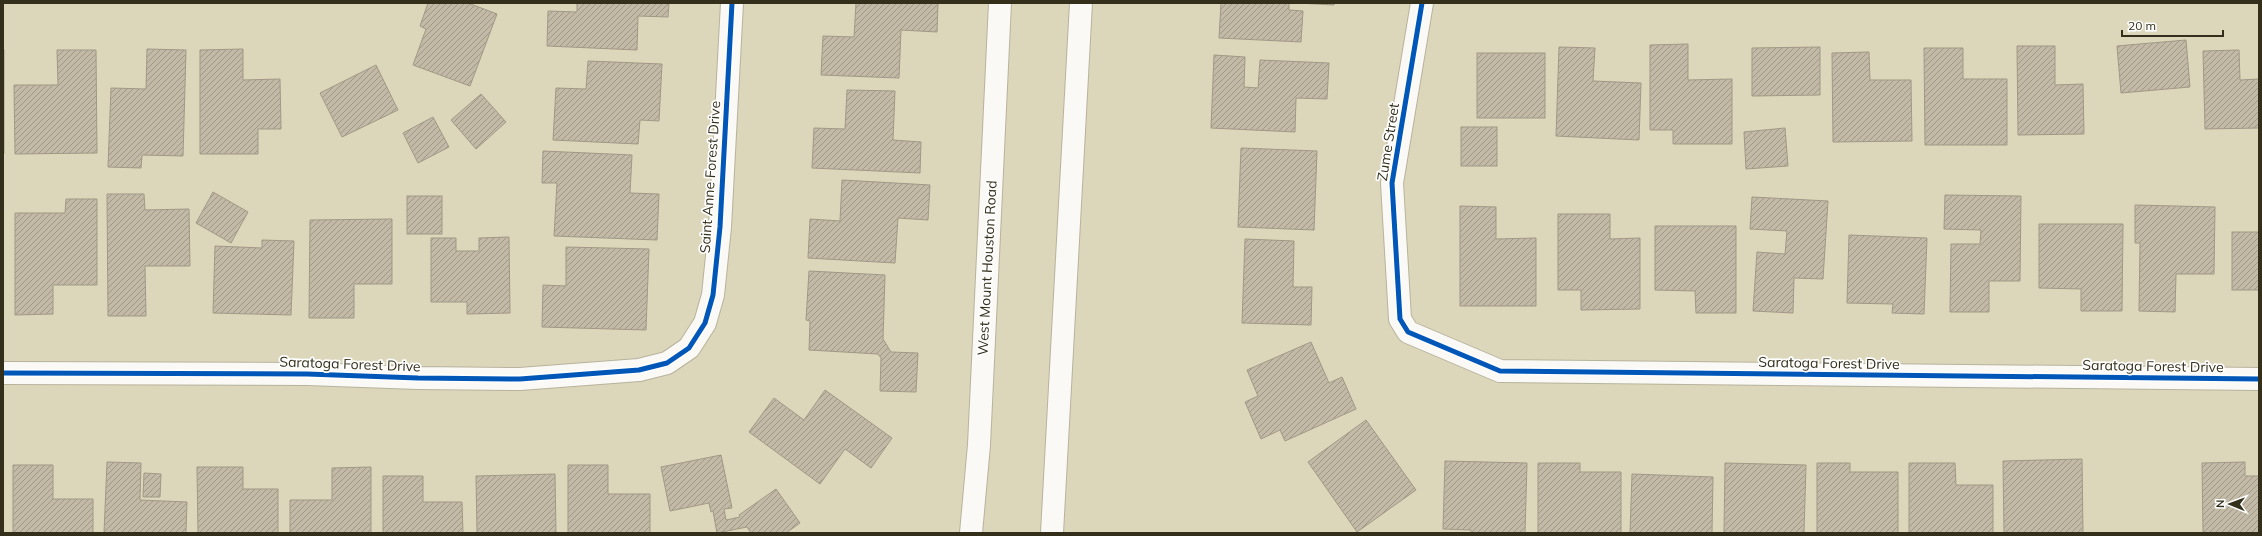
<svg xmlns="http://www.w3.org/2000/svg" width="2262" height="536" viewBox="0 0 2262 536" font-family="Mulish,sans-serif">
	<style>
		.building { fill: url(#building-hatch); stroke: #a19985 }
		.lines { fill: none; stroke-linecap: round; stroke-linejoin: round }
		.minor-casing { stroke: #b7b39d; stroke-width: 24 }
		.major-casing { stroke: #b7b39d; stroke-width: 24 }
		.minor { stroke: #faf9f5; stroke-width: 22 }
		.major { stroke: #faf9f5; stroke-width: 22 }
		.cycleway-casing { stroke: #fefefe; stroke-width: 8 }
		.cycleway { stroke: #0057b8; stroke-width: 5 }
		.labels { text-anchor: middle; stroke-width: 3.5; stroke-linejoin: round; paint-order: stroke }
		.street-label { font-size: 14px; fill: #332f1b; stroke: #fefefe }
	</style>
	<defs>
		<pattern id="building-hatch" width="6" height="6" patternUnits="userSpaceOnUse"><rect width="6" height="6" fill="#c2b9a6"/><path d="M-1 1l2-2M0 6l6-6M5 7l2-2" fill="none" stroke="#9e9786"/></pattern>
	</defs>
	<rect width="100%" height="100%" fill="#dcd6bb"/>
	<g class="building">
		<path d="M428,3H468L497,14L470,86L413,65L426,29L420,26Z"/>
		<path d="M577,3H669L668,17L638,16L637,50L547,46L548,11L577,12Z"/>
		<path d="M856,3H938L937,32L901,30L899,78L821,75L823,36L854,37Z"/>
		<path d="M1221,3H1289V10L1303,11L1301,42L1219,38Z"/>
		<path d="M1298,3H1334V5Z"/>
		<path d="M2186,40L2190,87L2121,93L2117,46Z"/>
		<path d="M1688,44V80L1732,79V144H1673V130H1650V45Z"/>
		<path d="M2017,46H2055V85L2083,84L2084,134L2018,135Z"/>
		<path d="M1559,47L1595,48L1593,81L1641,83L1639,140L1556,136Z"/>
		<path d="M1820,47V95L1752,96V48Z"/>
		<path d="M1924,48H1963V79H2007V145H1925Z"/>
		<path d="M147,49L186,50L183,156L142,155L141,168L108,167L111,88L146,89Z"/>
		<path d="M243,49V80L280,79L281,129H258V154H200V50Z"/>
		<rect x="3" y="50" width="1" height="103"/>
		<path d="M57,50H96L97,153L15,154L14,85H58Z"/>
		<path d="M2239,50L2240,80L2259,79V128L2205,129L2203,51Z"/>
		<path d="M1869,52L1870,80H1911L1912,141L1833,142L1832,53Z"/>
		<rect x="1477" y="53" width="68" height="65"/>
		<path d="M1214,55L1245,57L1244,87L1258,88L1260,60L1329,63L1327,99L1296,98L1295,132L1211,128Z"/>
		<path d="M588,61L662,64L659,121L640,120L638,144L553,140L556,88L586,89Z"/>
		<path d="M376,65L398,110L342,137L320,93Z"/>
		<path d="M847,90L895,91L893,140L921,142L920,173L812,168L814,128L845,129Z"/>
		<path d="M481,94L506,122L476,149L451,120Z"/>
		<path d="M433,117L449,147L418,163L403,133Z"/>
		<rect x="1461" y="127" width="36" height="39"/>
		<path d="M1785,128L1788,166L1746,169L1744,132Z"/>
		<path d="M1241,148L1317,151L1314,230L1238,227Z"/>
		<path d="M543,151L632,155L630,193L659,194L657,240L554,236L557,183H542Z"/>
		<path d="M842,180L930,185L928,220L898,218L895,263L808,258L810,219L840,221Z"/>
		<path d="M213,192L248,212L231,243L196,223Z"/>
		<path d="M107,194H144L145,210L189,209L190,266H145L146,316H108Z"/>
		<path d="M1945,195L2021,196L2020,281H1989V312H1950L1951,244H1980L1981,230L1944,229Z"/>
		<rect x="407" y="196" width="35" height="38"/>
		<path d="M1752,197L1828,201L1823,279L1794,278L1793,313L1753,311L1757,252L1785,254L1787,231L1750,229Z"/>
		<path d="M66,199H97V285H53V314L15,315V213H65Z"/>
		<path d="M2135,205L2215,207L2214,274H2176L2175,312L2139,311L2140,243H2135Z"/>
		<path d="M1460,206L1496,207V239L1536,238V306H1460Z"/>
		<path d="M1558,214H1610V239L1640,238V309L1581,310V290H1558Z"/>
		<path d="M392,219V284H354V318H309L310,220Z"/>
		<path d="M2039,224H2123L2122,311H2081V289L2039,288Z"/>
		<path d="M1655,226H1736V313H1696L1695,291L1655,290Z"/>
		<rect x="2232" y="232" width="27" height="58"/>
		<path d="M1849,235L1927,238L1924,314L1892,313L1893,304L1847,303Z"/>
		<path d="M509,237L510,313L467,314V302H431V238H456V251H479V238Z"/>
		<path d="M1245,239L1294,241L1293,287H1312L1311,325L1242,323Z"/>
		<path d="M262,240L294,241L291,315L213,313L215,246L262,248Z"/>
		<path d="M566,247L649,249L646,330L542,327L543,285L566,286Z"/>
		<path d="M809,271L885,275L883,339L891,352L918,353L916,392L880,391L881,358L878,354L809,350L810,321L806,320Z"/>
		<path d="M1311,342L1329,383L1342,377L1356,409L1285,441L1280,430L1261,439L1245,402L1258,396L1247,370Z"/>
		<path d="M825,390L892,438L871,468L845,449L820,484L749,432L774,398L804,420Z"/>
		<path d="M1366,420L1416,490L1357,532L1308,462Z"/>
		<path d="M721,455L732,508L724,509L726,520L740,517L739,515L776,489L800,523L786,533H751L747,527L717,533L713,511L711,512L709,503L670,511L661,467Z"/>
		<path d="M2082,459L2083,533H2004L2003,461Z"/>
		<path d="M1445,461L1527,463L1525,533H1471V530L1443,529Z"/>
		<path d="M107,462L141,463L140,500L187,502L186,533H104Z"/>
		<path d="M2245,462V476H2259V533H2203L2202,463Z"/>
		<path d="M1538,463H1580V472H1621V533H1538Z"/>
		<path d="M1725,463L1806,465L1804,533H1724Z"/>
		<path d="M1817,463H1850V472H1898V533H1817Z"/>
		<path d="M1909,463H1955L1956,485H1993V533H1909Z"/>
		<path d="M13,465H53V499H93V533H13Z"/>
		<path d="M568,465H608V494H650V533H568Z"/>
		<path d="M197,467H243V489H278V533H198Z"/>
		<path d="M371,467V533H290V500H332V468Z"/>
		<path d="M144,473L161,474L160,497H143Z"/>
		<path d="M555,474L556,533H477L476,476Z"/>
		<path d="M1632,474L1713,477L1712,533H1630Z"/>
		<path d="M383,476H423V502H462L463,533H383Z"/>
	</g>
	<g class="lines">
		<defs>
			<g id="minor">
				<path d="M1422,3L1392,183L1400,319L1408,332L1500,371L2259,379"/>
				<path d="M3,373L307,374L418,378L520,379L639,370L667,363L689,348L705,323L713,295L720,227L732,3"/>
			</g>
			<g id="major">
				<path d="M971,533L979,445L1000,3"/>
				<path d="M1052,533L1081,3"/>
			</g>
		</defs>
		<use href="#minor" class="minor-casing"/>
		<use href="#major" class="major-casing"/>
		<use href="#minor" class="minor"/>
		<use href="#major" class="major"/>
		<defs>
			<g id="cycleway">
				<path d="M1422,3L1392,183L1400,319L1408,332L1500,371L2259,379"/>
				<path d="M3,373L307,374L418,378L520,379L639,370L667,363L689,348L705,323L713,295L720,227L732,3"/>
			</g>
		</defs>
		<use href="#cycleway" class="cycleway-casing"/>
		<use href="#cycleway" class="cycleway"/>
	</g>
	<g class="labels">
		<g class="street-label">
			<text transform="translate(1388 142) rotate(-81)" y="5">Zume Street</text>
			<text transform="translate(710 177) rotate(-86)" y="5">Saint Anne Forest Drive</text>
			<text transform="translate(987 268) rotate(-87)" y="5">West Mount Houston Road</text>
			<text transform="translate(1829 363) rotate(1)" y="5">Saratoga Forest Drive</text>
			<text transform="translate(350 364) rotate(2)" y="5">Saratoga Forest Drive</text>
			<text transform="translate(2153 366) rotate(1)" y="5">Saratoga Forest Drive</text>
		</g>
	</g>
	<rect width="2262" height="536" fill="none" stroke="#332f1b" stroke-width="8"/>
	<g transform="translate(2230 504) rotate(271)" stroke="#fefefe" stroke-width="3" paint-order="stroke">
	<path d="M0-3L7 15L0 10L-7 15Z" fill="#332f1b"/>
	<text y="-6" font-size="11" font-weight="bold" text-anchor="middle" fill="#332f1b">N</text>
	</g>
	<path d="M2122 30v6h101v-6" fill="none" stroke="#332f1b" stroke-width="2"/>
	<text x="2128" y="30" font-size="12" fill="#332f1b" stroke="#fefefe" stroke-width="3" paint-order="stroke">20 m</text>
</svg>
